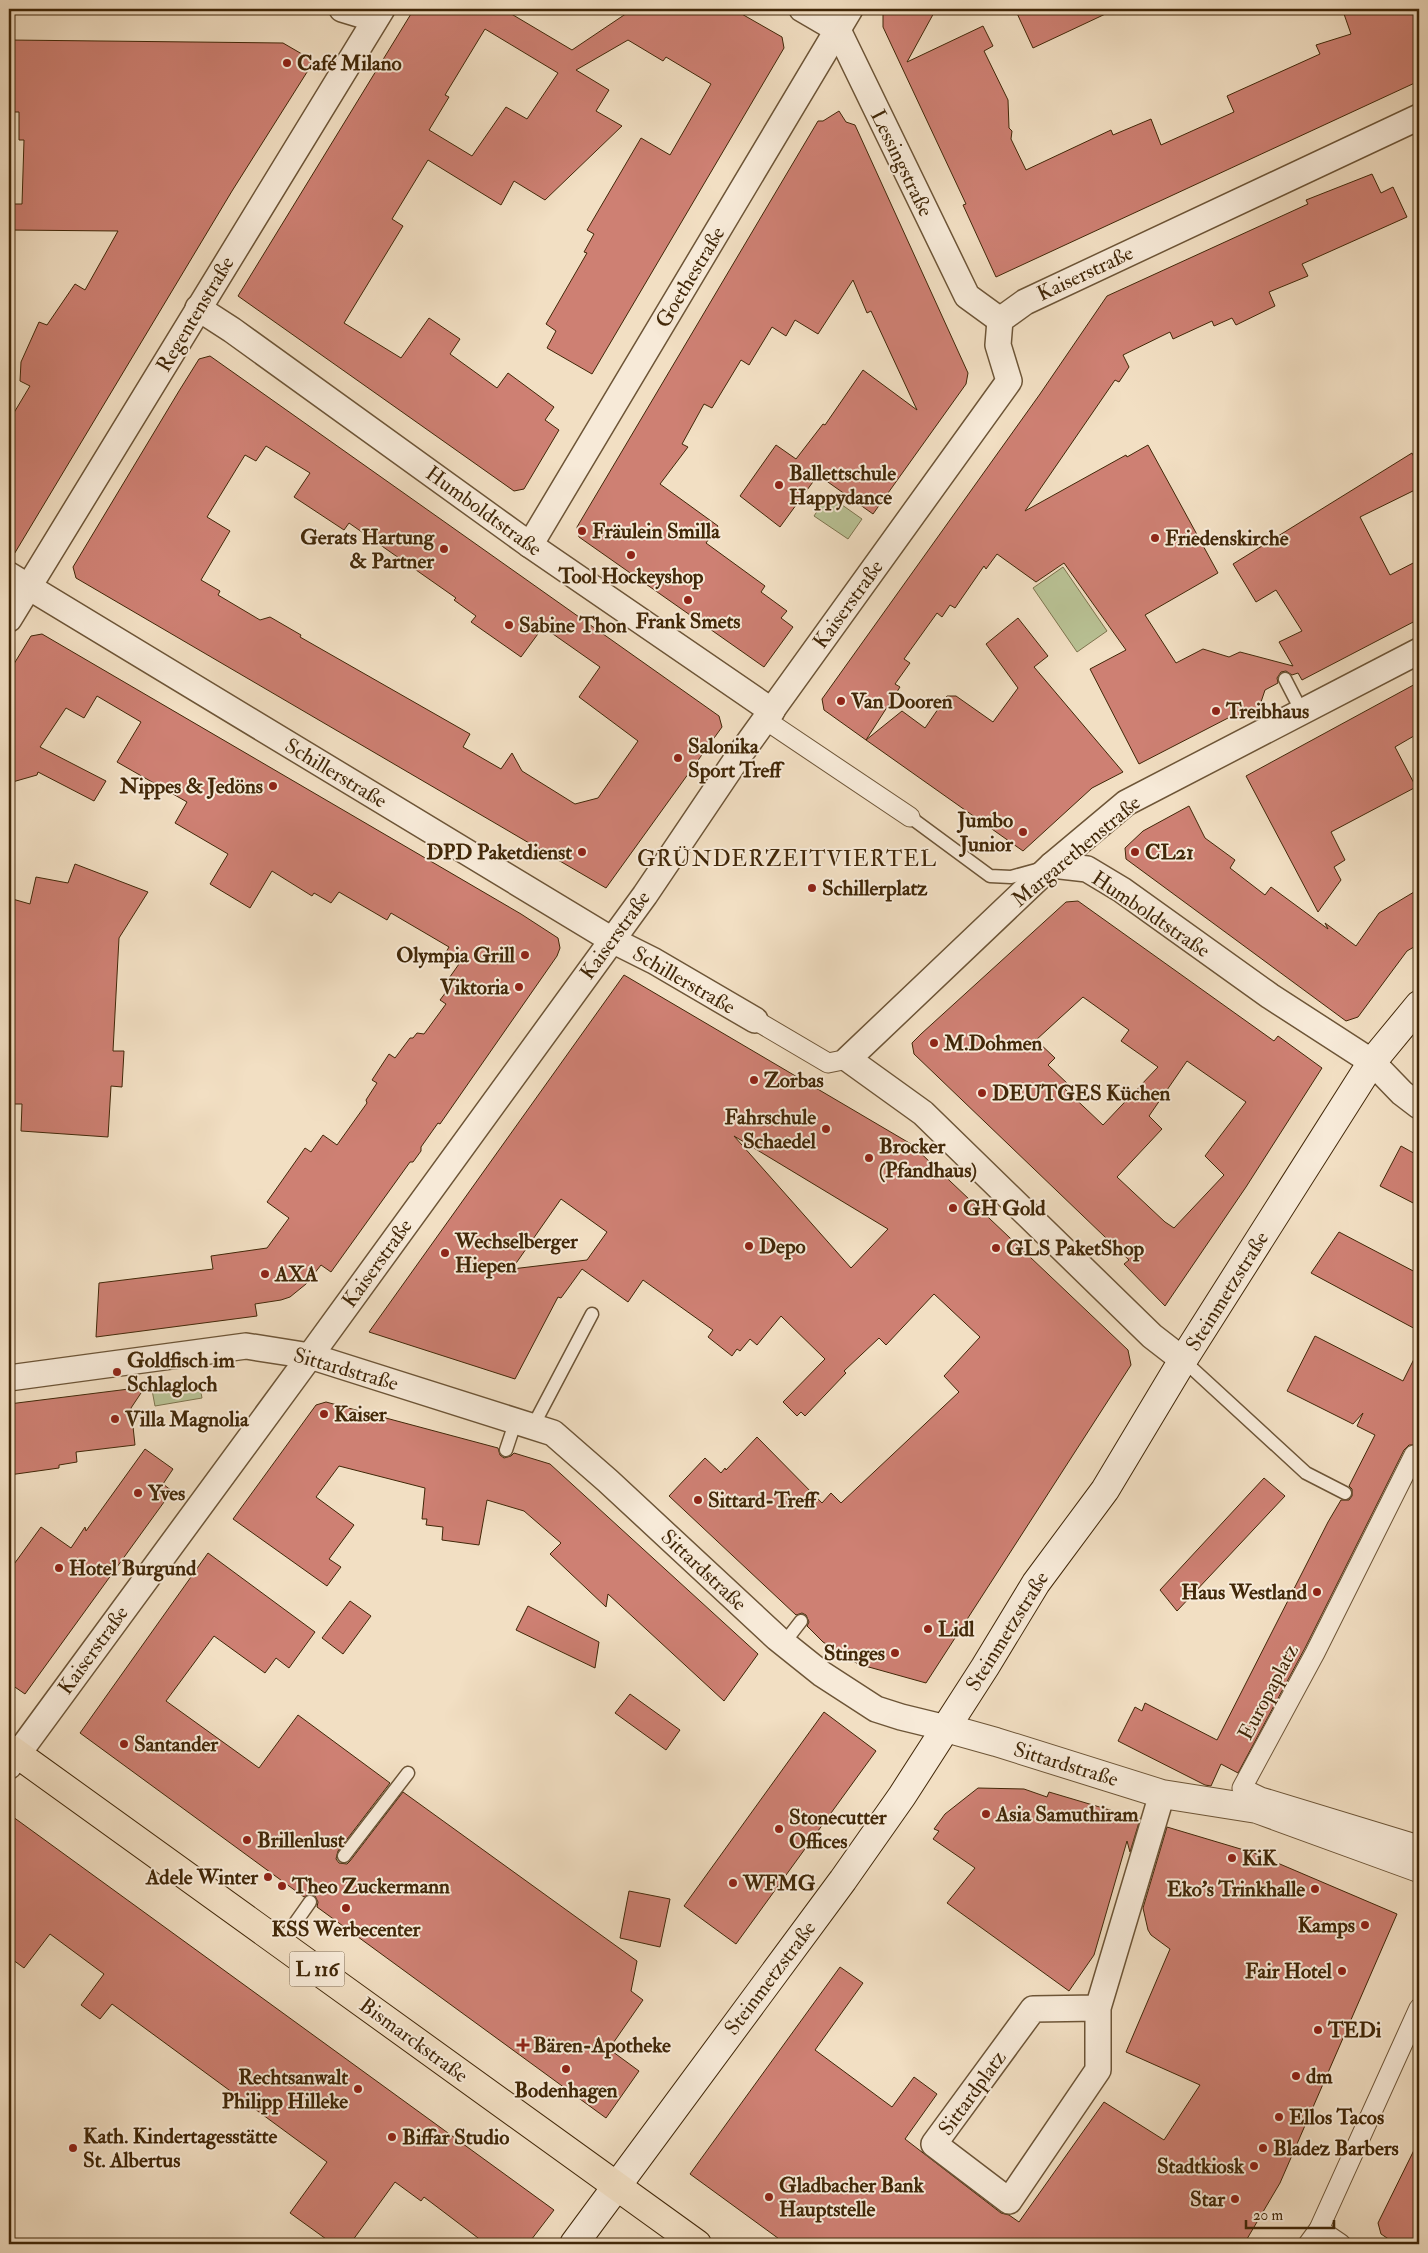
<svg xmlns="http://www.w3.org/2000/svg" width="1428" height="2253" viewBox="0 0 1428 2253" font-family="'IM FELL Double Pica',serif">
	<style>
		.green { fill: #b9c295; stroke: #7d744e }
		.building { fill: #ce8073; stroke: #412708; fill-rule: evenodd }
		.lines { fill: none; stroke-linecap: round; stroke-linejoin: round }
		.service-casing { stroke: #6d5537; stroke-width: 15 }
		.pedestrian-casing { stroke: #6d5537; stroke-width: 21 }
		.minor-casing { stroke: #6d5537; stroke-width: 28 }
		.tertiary-casing { stroke: #6d5537; stroke-width: 30 }
		.secondary-casing { stroke: #412708; stroke-width: 30 }
		.primary-casing { stroke: #412708; stroke-width: 30 }
		.service { stroke: #f7ead8; stroke-width: 12 }
		.pedestrian { stroke: #f7ead8; stroke-width: 19 }
		.minor { stroke: #f7ead8; stroke-width: 25 }
		.tertiary { stroke: #f7ead8; stroke-width: 28 }
		.secondary { stroke: #f7ead8; stroke-width: 28 }
		.primary { stroke: #f2dfc3; stroke-width: 28 }
		.poi-dot { fill: #8f2418; stroke: #f7ead8; stroke-width: 2 }
		.labels { text-anchor: middle; stroke-width: 4; stroke-linejoin: round; paint-order: stroke }
		.shield { fill: #f7ead8; stroke: #786246; stroke-width: 1 }
		.shield-label { font-size: 20px; font-weight: bold; fill: #412708 }
		.poi-label { font-size: 21px; font-weight: bold; fill: #412708; stroke: #f7ead8; text-anchor: start }
		.street-label { font-size: 21px; fill: #412708; stroke: #f7ead8 }
		.neighbourhood-label { font-size: 22px; letter-spacing: 1px; fill: #412708; stroke: #f7ead8 }
	</style>
	<rect width="100%" height="100%" fill="#f2dfc3"/>
	<filter id="stains"><feTurbulence type="fractalNoise" baseFrequency=".004" numOctaves="4"/><feColorMatrix values="0 0 0 0 .2 0 0 0 0 .09 0 0 0 0 .02 0 0 0 .5 -.17"/></filter>
	<radialGradient id="worn" r=".72"><stop offset=".6" stop-color="#630" stop-opacity="0"/><stop offset="1" stop-color="#630" stop-opacity=".3"/></radialGradient>
	<g class="green">
		<path d="M828,495L862,519L848,539L814,516Z"/>
		<path d="M1063,567L1107,631L1077,652L1033,588Z"/>
		<path d="M199,1382L202,1398L155,1406L152,1390Z"/>
	</g>
	<g class="building">
		<path d="M414,9H503L572,50L633,9H733L782,37L784,48L592,374L547,348L556,331L546,324L587,253L584,252L594,234L587,230L641,138L670,155L711,84L666,57L663,61L628,40L576,70L609,90L596,111L622,126L545,200L514,181L501,205L428,160L392,219L403,226L344,323L401,358L429,318L460,339L450,354L497,388L508,373L554,407L545,420L559,430L524,489L514,491L238,296ZM485,29L558,73L527,119L506,107L472,156L429,130L449,97L445,95Z"/>
		<path d="M883,9H936L907,62L983,26L993,46L984,51L1008,100L1009,128L1012,131L1011,139L1026,170L1111,130L1113,135L1151,119L1161,145L1234,112L1227,96L1320,54L1316,45L1351,34L1344,14L1359,9H1419V81L996,277L963,205L966,204L883,27Z"/>
		<path d="M1015,9H1116L1033,48Z"/>
		<path d="M9,40L283,43L314,61L232,191L10,561L9,421L30,386L20,381L21,362L39,322L47,325L75,284L85,290L118,231L9,230V204H22L24,140H19V112H9Z"/>
		<path d="M839,111L846,122L855,125L968,373L966,384L873,514L818,475L780,527L740,496L776,445L796,459L823,424L825,425L863,370L917,410L871,311L867,313L853,280L818,334L795,320L786,336L772,327L749,365L741,360L712,408L704,404L682,444L688,447L660,484L718,526L706,543L765,586L761,592L787,611L781,618L793,627L764,667L579,537L577,527L818,121H823Z"/>
		<path d="M1372,174L1381,193L1393,187L1407,217L1302,264L1308,276L1269,292L1275,306L1236,325L1232,318L1214,326L1212,321L1173,339L1170,332L1123,355L1129,367L1119,382L1115,380L1025,511L1126,455L1127,457L1148,445L1218,573L1145,615L1176,663L1203,649L1229,657L1240,652L1293,666L1279,642L1302,631L1276,590L1256,602L1233,564L1412,453L1419,467V488L1360,517L1390,575L1419,560V619L1302,680L1298,673L1292,675L1286,671L1281,672L1277,678L1278,683L1265,690L1259,708L1238,719L1230,717L1139,764L1090,669L1126,650L1064,563L1036,582L997,554L986,569L984,566L955,608L950,605L942,617L937,613L904,659L910,663L895,684L900,687L866,740L824,710L822,699L1040,394L1107,296L1308,204L1306,200Z"/>
		<path d="M210,356L719,716L722,727L606,888L76,578L73,567L179,391L199,359ZM266,446L310,473L294,497L344,530L349,523L456,598L454,600L476,616L471,622L521,657L543,627L600,667L579,697L638,741L598,798L575,804L522,771L512,753L501,769L463,747L470,734L300,637L301,635L270,617L260,620L218,595L220,591L201,580L230,531L207,517L245,455L256,461Z"/>
		<path d="M1018,618L1048,656L1034,667L1123,772L1092,788L1023,851L866,740L902,711L925,728L947,696H956L993,722L1018,688L986,644Z"/>
		<path d="M42,634L521,914L558,938L560,948L557,956L440,1124L438,1123L421,1147V1151L413,1162H410L331,1272L321,1265L306,1284L290,1297L281,1300L255,1304L257,1316L96,1337L99,1283L213,1269L211,1256L267,1248L289,1218L267,1202L305,1148L311,1152L323,1135L337,1145L367,1103L366,1100L377,1083L372,1080L389,1054L395,1058L410,1038H413L417,1033L424,1034L446,1004L440,1000L452,984L447,981L459,964L445,954L449,947L391,913L387,920L339,892L331,903L314,893L312,896L272,871L250,908L210,884L228,854L175,823L187,802L117,762L141,722L97,696L84,718L66,708L40,747L106,781L94,801L38,772L37,775L9,783V672L31,636Z"/>
		<path d="M1419,682V733L1395,747L1416,787L1331,832L1345,860L1334,867L1341,880L1318,912L1246,776Z"/>
		<path d="M1189,806L1205,838L1235,860L1230,868L1265,895L1271,887L1328,929L1325,923L1356,946L1379,913L1419,889V944L1407,951L1358,1017L1346,1021L1126,859L1125,848L1143,831Z"/>
		<path d="M75,864L148,892L119,938L113,1051H124L122,1087L111,1086L108,1137L21,1131L22,1104H9V898L30,904L36,877L68,883Z"/>
		<path d="M1078,901L1274,1041L1278,1036L1322,1068L1246,1187L1165,1306L1124,1264L1129,1260L914,1054L912,1043L921,1034L1066,902ZM1083,997L1129,1030L1121,1041L1158,1067L1103,1125L1065,1089L1069,1085L1048,1065L1055,1058L1036,1040ZM1187,1061L1246,1102L1205,1156L1224,1175L1174,1228L1165,1222L1117,1177L1162,1129L1149,1116Z"/>
		<path d="M624,975L911,1144L1128,1350L1131,1365L926,1683L858,1664L823,1642L807,1626L809,1622L806,1615L802,1613L796,1615L669,1496L705,1458L721,1473L725,1468L726,1470L757,1437L822,1503L831,1493L841,1503L959,1392L944,1376L980,1337L934,1294L886,1345L879,1338L844,1371L846,1373L805,1416L801,1412L797,1416L783,1402L825,1359L781,1316L757,1345L750,1339L740,1351L737,1349L732,1356L708,1337L713,1330L643,1280L628,1302L582,1269L561,1298L558,1297L515,1379L369,1332ZM734,1136L888,1229L851,1268ZM561,1199L607,1232L587,1260L512,1269Z"/>
		<path d="M1401,1146L1419,1156V1206L1380,1186Z"/>
		<path d="M1339,1232L1419,1274V1331L1311,1273Z"/>
		<path d="M1315,1336L1403,1381L1419,1349V1445H1409L1404,1450L1305,1648L1238,1773L1221,1764L1211,1786L1205,1785L1118,1741L1135,1707L1142,1711L1145,1703L1217,1740L1328,1522L1341,1500H1349L1352,1496V1489L1349,1486L1375,1435L1357,1426L1363,1413L1353,1424L1287,1391Z"/>
		<path d="M145,1387L131,1408L135,1445L76,1452L77,1462L59,1465V1468L9,1475V1404Z"/>
		<path d="M326,1402L498,1448L500,1455L504,1458L511,1456L514,1453L550,1464L758,1654L724,1701L608,1594L606,1607L550,1554L561,1543L524,1511L487,1500L479,1545L442,1540L443,1527L426,1525L427,1519H422L425,1488L339,1466L316,1497L354,1525L329,1559L341,1567L327,1586L233,1519L316,1405Z"/>
		<path d="M145,1449L173,1469L163,1484L172,1491L25,1694L9,1683V1571L41,1527L71,1548L85,1527L86,1531Z"/>
		<path d="M1264,1478L1285,1496L1177,1611L1160,1590Z"/>
		<path d="M208,1553L315,1632L289,1668L276,1658L265,1673L214,1636L166,1701L259,1768L298,1715L390,1783L338,1851L336,1859L339,1863L347,1864L350,1861L403,1792L637,1961L631,1991L643,2000L609,2049L639,2071L606,2118L317,1907L318,1902L315,1896L310,1894L304,1897L80,1733Z"/>
		<path d="M350,1601L371,1616L343,1654L322,1638Z"/>
		<path d="M528,1606L599,1642L595,1668L516,1630Z"/>
		<path d="M630,1694L680,1730L666,1750L615,1713Z"/>
		<path d="M824,1712L876,1751L736,1944L684,1906Z"/>
		<path d="M978,1788L1024,1789L1047,1797L1049,1792L1140,1819L1130,1852L1127,1841L1094,1955L1069,1991L947,1903L975,1868L933,1839L939,1831L934,1829L945,1814Z"/>
		<path d="M9,1814L554,2210L528,2244H486L424,2197L421,2201L395,2182L350,2244H333L290,2213L327,2162L112,2004L100,2019L81,2005L104,1974L50,1934L24,1968L9,1957Z"/>
		<path d="M1167,1827L1254,1853L1397,1914L1280,2183L1244,2244H786L690,2174L840,1967L863,1983L815,2050L892,2107L914,2077L937,2094L905,2139L1001,2213L1009,2215L1019,2222L1104,2102L1164,2140L1200,2085L1126,2052L1170,1949L1151,1935L1148,1930L1143,1908Z"/>
		<path d="M629,1891L670,1899L660,1947L620,1938Z"/>
		<path d="M1419,2140V2244H1396L1381,2234L1378,2223Z"/>
	</g>
	<g class="lines">
		<defs>
			<g id="service">
				<path d="M1285,679L1302,712"/>
				<path d="M910,817L990,876L1011,877L1040,869"/>
				<path d="M1183,1360L1306,1473L1345,1493"/>
				<path d="M533,1426L592,1314"/>
				<path d="M506,1450L516,1420"/>
				<path d="M784,1643L801,1621"/>
				<path d="M344,1856L408,1773"/>
				<path d="M281,1943L310,1902"/>
			</g>
			<g id="pedestrian">
				<path d="M764,719L910,817"/>
				<path d="M755,1020L828,1063L848,1059"/>
				<path d="M1419,1458L1414,1455L1315,1653L1242,1788L1261,1797L1419,1845"/>
				<path d="M1319,2229L1341,2244"/>
				<path d="M1308,2244L1319,2229L1419,2008"/>
			</g>
			<g id="minor">
				<path d="M342,9L375,19"/>
				<path d="M802,9L838,30L967,296L1000,320"/>
				<path d="M198,308L232,330L530,545L772,711"/>
				<path d="M530,545L850,9"/>
				<path d="M9,575L612,940L654,961L755,1020"/>
				<path d="M9,619L382,9"/>
				<path d="M1052,865L1087,869L1122,890L1270,996L1372,1062L1402,1093L1419,1106"/>
				<path d="M1183,1360L1152,1336L923,1113L848,1059L1052,865L1126,803L1419,651"/>
				<path d="M9,1378L246,1346L310,1356L553,1433L608,1481L777,1638L822,1674L876,1709L901,1717L946,1728"/>
				<path d="M9,1766L310,1356L645,895L736,760L1009,381L998,345L1000,320L1025,302L1419,117"/>
				<path d="M1098,2008L1033,2009L934,2144L1009,2201L1098,2070V2008L1162,1794"/>
			</g>
			<path id="tertiary" d="M946,1728L996,1742L1162,1794L1257,1809L1419,1868"/>
			<path id="secondary" d="M574,2244L843,1880L902,1796L985,1667L1036,1583L1105,1490L1183,1360L1372,1062L1419,1005"/>
			<path id="primary" d="M9,1748L697,2244"/>
		</defs>
		<use href="#service" class="service-casing"/>
		<use href="#pedestrian" class="pedestrian-casing"/>
		<use href="#minor" class="minor-casing"/>
		<use href="#tertiary" class="tertiary-casing"/>
		<use href="#secondary" class="secondary-casing"/>
		<use href="#primary" class="primary-casing"/>
		<use href="#service" class="service"/>
		<use href="#pedestrian" class="pedestrian"/>
		<use href="#minor" class="minor"/>
		<use href="#tertiary" class="tertiary"/>
		<use href="#secondary" class="secondary"/>
		<use href="#primary" class="primary"/>
	</g>
	<g class="poi-dot">
		<circle cx="287" cy="63" r="5"/>
		<circle cx="779" cy="485" r="5"/>
		<circle cx="582" cy="531" r="5"/>
		<circle cx="1155" cy="538" r="5"/>
		<circle cx="444" cy="549" r="5"/>
		<circle cx="631" cy="555" r="5"/>
		<circle cx="688" cy="600" r="5"/>
		<circle cx="509" cy="625" r="5"/>
		<circle cx="841" cy="701" r="5"/>
		<circle cx="1216" cy="711" r="5"/>
		<circle cx="678" cy="758" r="5"/>
		<circle cx="273" cy="786" r="5"/>
		<circle cx="1023" cy="832" r="5"/>
		<circle cx="582" cy="852" r="5"/>
		<circle cx="1135" cy="852" r="5"/>
		<circle cx="812" cy="888" r="5"/>
		<circle cx="525" cy="955" r="5"/>
		<circle cx="519" cy="987" r="5"/>
		<circle cx="934" cy="1043" r="5"/>
		<circle cx="754" cy="1080" r="5"/>
		<circle cx="982" cy="1093" r="5"/>
		<circle cx="826" cy="1129" r="5"/>
		<circle cx="869" cy="1158" r="5"/>
		<circle cx="953" cy="1208" r="5"/>
		<circle cx="749" cy="1246" r="5"/>
		<circle cx="996" cy="1248" r="5"/>
		<circle cx="445" cy="1253" r="5"/>
		<circle cx="265" cy="1274" r="5"/>
		<circle cx="117" cy="1372" r="5"/>
		<circle cx="324" cy="1414" r="5"/>
		<circle cx="115" cy="1419" r="5"/>
		<circle cx="138" cy="1493" r="5"/>
		<circle cx="698" cy="1500" r="5"/>
		<circle cx="59" cy="1568" r="5"/>
		<circle cx="1317" cy="1592" r="5"/>
		<circle cx="928" cy="1629" r="5"/>
		<circle cx="895" cy="1653" r="5"/>
		<circle cx="124" cy="1744" r="5"/>
		<circle cx="986" cy="1814" r="5"/>
		<circle cx="779" cy="1829" r="5"/>
		<circle cx="247" cy="1840" r="5"/>
		<circle cx="1232" cy="1858" r="5"/>
		<circle cx="268" cy="1877" r="5"/>
		<circle cx="733" cy="1883" r="5"/>
		<circle cx="282" cy="1886" r="5"/>
		<circle cx="1315" cy="1889" r="5"/>
		<circle cx="346" cy="1908" r="5"/>
		<circle cx="1365" cy="1925" r="5"/>
		<circle cx="1342" cy="1971" r="5"/>
		<circle cx="1318" cy="2030" r="5"/>
		<path d="M520.5 2037.5h5v5h5v5h-5v5h-5v-5h-5v-5h5z"/>
		<circle cx="566" cy="2069" r="5"/>
		<circle cx="1296" cy="2076" r="5"/>
		<circle cx="358" cy="2089" r="5"/>
		<circle cx="1279" cy="2117" r="5"/>
		<circle cx="392" cy="2137" r="5"/>
		<circle cx="73" cy="2148" r="5"/>
		<circle cx="1263" cy="2148" r="5"/>
		<circle cx="1254" cy="2166" r="5"/>
		<circle cx="769" cy="2197" r="5"/>
		<circle cx="1235" cy="2199" r="5"/>
	</g>
	<g class="labels">
		<rect class="shield" x="289.5" y="1951.5" width="55" height="35" rx="4"/>
		<g class="shield-label">
			<text x="317" y="1976">L 116</text>
		</g>
		<g class="poi-label">
			<text x="297" y="70">Café Milano</text>
			<text x="789" y="480">Ballettschule<tspan x="789" dy="24">Happydance</tspan></text>
			<text x="592" y="538">Fräulein Smilla</text>
			<text x="434" y="544" text-anchor="end">Gerats Hartung<tspan x="434" dy="24">&amp; Partner</tspan></text>
			<text x="1165" y="545">Friedenskirche</text>
			<text x="631" y="583" text-anchor="middle">Tool Hockeyshop</text>
			<text x="688" y="628" text-anchor="middle">Frank Smets</text>
			<text x="519" y="632">Sabine Thon</text>
			<text x="851" y="708">Van Dooren</text>
			<text x="1226" y="718">Treibhaus</text>
			<text x="688" y="753">Salonika<tspan x="688" dy="24">Sport Treff</tspan></text>
			<text x="263" y="793" text-anchor="end">Nippes &amp; Jedöns</text>
			<text x="1013" y="827" text-anchor="end">Jumbo<tspan x="1013" dy="24">Junior</tspan></text>
			<text x="572" y="859" text-anchor="end">DPD Paketdienst</text>
			<text x="1145" y="859">CL21</text>
			<text x="822" y="895">Schillerplatz</text>
			<text x="515" y="962" text-anchor="end">Olympia Grill</text>
			<text x="509" y="994" text-anchor="end">Viktoria</text>
			<text x="944" y="1050">M.Dohmen</text>
			<text x="764" y="1087">Zorbas</text>
			<text x="992" y="1100">DEUTGES Küchen</text>
			<text x="816" y="1124" text-anchor="end">Fahrschule<tspan x="816" dy="24">Schaedel</tspan></text>
			<text x="879" y="1153">Brocker<tspan x="879" dy="24">(Pfandhaus)</tspan></text>
			<text x="963" y="1215">GH Gold</text>
			<text x="455" y="1248">Wechselberger<tspan x="455" dy="24">Hiepen</tspan></text>
			<text x="759" y="1253">Depo</text>
			<text x="1006" y="1255">GLS PaketShop</text>
			<text x="275" y="1281">AXA</text>
			<text x="127" y="1367">Goldfisch im<tspan x="127" dy="24">Schlagloch</tspan></text>
			<text x="334" y="1421">Kaiser</text>
			<text x="125" y="1426">Villa Magnolia</text>
			<text x="148" y="1500">Yves</text>
			<text x="708" y="1507">Sittard-Treff</text>
			<text x="69" y="1575">Hotel Burgund</text>
			<text x="1307" y="1599" text-anchor="end">Haus Westland</text>
			<text x="938" y="1636">Lidl</text>
			<text x="885" y="1660" text-anchor="end">Stinges</text>
			<text x="134" y="1751">Santander</text>
			<text x="996" y="1821">Asia Samuthiram</text>
			<text x="789" y="1824">Stonecutter<tspan x="789" dy="24">Offices</tspan></text>
			<text x="257" y="1847">Brillenlust</text>
			<text x="1242" y="1865">KiK</text>
			<text x="258" y="1884" text-anchor="end">Adele Winter</text>
			<text x="743" y="1890">WFMG</text>
			<text x="292" y="1893">Theo Zuckermann</text>
			<text x="1305" y="1896" text-anchor="end">Eko's Trinkhalle</text>
			<text x="1355" y="1932" text-anchor="end">Kamps</text>
			<text x="346" y="1936" text-anchor="middle">KSS Werbecenter</text>
			<text x="1332" y="1978" text-anchor="end">Fair Hotel</text>
			<text x="1328" y="2037">TEDi</text>
			<text x="533" y="2052">Bären-Apotheke</text>
			<text x="1306" y="2083">dm</text>
			<text x="348" y="2084" text-anchor="end">Rechtsanwalt<tspan x="348" dy="24">Philipp Hilleke</tspan></text>
			<text x="566" y="2097" text-anchor="middle">Bodenhagen</text>
			<text x="1289" y="2124">Ellos Tacos</text>
			<text x="83" y="2143">Kath. Kindertagesstätte<tspan x="83" dy="24">St. Albertus</tspan></text>
			<text x="402" y="2144">Biffar Studio</text>
			<text x="1273" y="2155">Bladez Barbers</text>
			<text x="1244" y="2173" text-anchor="end">Stadtkiosk</text>
			<text x="779" y="2192">Gladbacher Bank<tspan x="779" dy="24">Hauptstelle</tspan></text>
			<text x="1225" y="2206" text-anchor="end">Star</text>
		</g>
		<g class="street-label">
			<text transform="translate(902 163) rotate(64)" y="7">Lessingstraße</text>
			<text transform="translate(1085 273) rotate(-25)" y="7">Kaiserstraße</text>
			<text transform="translate(690 277) rotate(-59)" y="7">Goethestraße</text>
			<text transform="translate(195 314) rotate(-59)" y="7">Regentenstraße</text>
			<text transform="translate(484 511) rotate(36)" y="7">Humboldtstraße</text>
			<text transform="translate(848 604) rotate(-54)" y="7">Kaiserstraße</text>
			<text transform="translate(336 773) rotate(31)" y="7">Schillerstraße</text>
			<text transform="translate(1076 851) rotate(-40)" y="7">Margarethenstraße</text>
			<text transform="translate(1151 914) rotate(34)" y="7">Humboldtstraße</text>
			<text transform="translate(615 935) rotate(-54)" y="7">Kaiserstraße</text>
			<text transform="translate(684 980) rotate(30)" y="7">Schillerstraße</text>
			<text transform="translate(377 1263) rotate(-54)" y="7">Kaiserstraße</text>
			<text transform="translate(1227 1291) rotate(-58)" y="7">Steinmetzstraße</text>
			<text transform="translate(346 1369) rotate(16)" y="7">Sittardstraße</text>
			<text transform="translate(704 1570) rotate(43)" y="7">Sittardstraße</text>
			<text transform="translate(1007 1631) rotate(-58)" y="7">Steinmetzstraße</text>
			<text transform="translate(93 1650) rotate(-54)" y="7">Kaiserstraße</text>
			<text transform="translate(1268 1692) rotate(-62)" y="7">Europaplatz</text>
			<text transform="translate(1066 1764) rotate(17)" y="7">Sittardstraße</text>
			<text transform="translate(770 1978) rotate(-53)" y="7">Steinmetzstraße</text>
			<text transform="translate(414 2040) rotate(36)" y="7">Bismarckstraße</text>
			<text transform="translate(972 2093) rotate(-54)" y="7">Sittardplatz</text>
		</g>
		<g class="neighbourhood-label">
			<text x="787" y="866">GRÜNDERZEITVIERTEL</text>
		</g>
	</g>
	<rect width="1428" height="2253" fill="none" stroke="#f2dfc3" stroke-width="30"/>
	<rect x="10" y="10" width="1408" height="2233" fill="none" stroke="#412708" stroke-width="2.5"/>
	<rect x="15" y="15" width="1398" height="2223" fill="none" stroke="#412708"/>
	<path d="M1246 2220v8h88v-8" fill="none" stroke="#412708" stroke-width="2.5"/>
	<text x="1253" y="2220" font-size="15" fill="#412708" stroke="#f7ead8" stroke-width="4" paint-order="stroke">20 m</text>
	<rect width="100%" height="100%" filter="url(#stains)"/>
	<rect width="100%" height="100%" fill="url(#worn)"/>
</svg>
